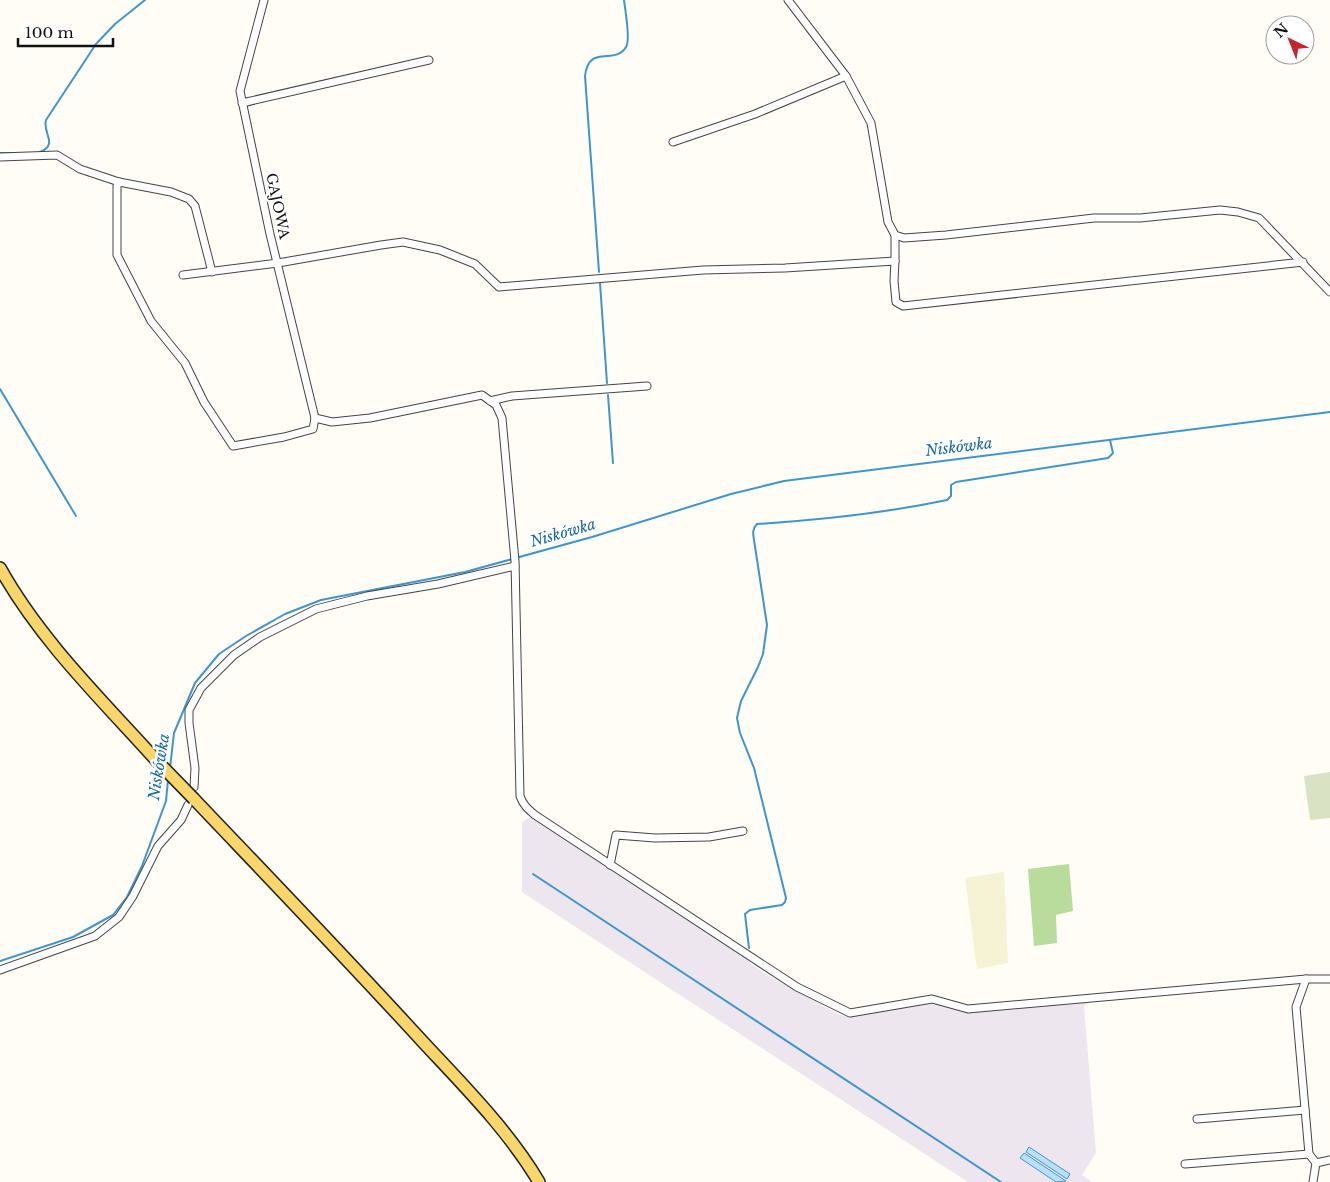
<svg xmlns="http://www.w3.org/2000/svg" width="1330" height="1182" viewBox="0 0 1330 1182" font-family="'Libre Baskerville',serif">
	<style>
		.industrial { fill: #eee6ef }
		.farmland { fill: #f6f3d4 }
		.forest { fill: #b9dc9c }
		.cemetery { fill: #d9e3c4 }
		.water { fill: #b9e0f7; stroke: #3f96cf }
		.lines { fill: none; stroke-linecap: round; stroke-linejoin: round }
		.stream { stroke: #3f96cf; stroke-width: 2 }
		.minor-casing { stroke: #444; stroke-width: 9 }
		.primary-casing { stroke: #222; stroke-width: 14 }
		.minor { stroke: #fff; stroke-width: 7 }
		.primary { stroke: #f9d66b; stroke-width: 11 }
		.primary-bridge-casing { stroke: #222; stroke-width: 14; stroke-linecap: butt }
		.primary-bridge { stroke: #f9d66b; stroke-width: 11 }
		.labels { text-anchor: middle; stroke-width: 5; stroke-linejoin: round; paint-order: stroke }
		.street-label { font-size: 14px; fill: #111; stroke: #fff }
		.water-label { font-size: 15px; font-style: italic; fill: #1768a6; stroke: #fff }
	</style>
	<rect width="100%" height="100%" fill="#fffdf5"/>
	<path class="industrial" d="M530,817L748,960L750,963L764,973L840,1015L852,1017L928,1003H937L966,1011L1093,1001L1084,1006L1096,1153L1082,1175L1092,1182H968L663,984L522,892V822Z"/>
	<path class="farmland" d="M1004,872L1008,963L977,969L965,878Z"/>
	<path class="forest" d="M1069,864L1073,911L1056,915L1057,943L1034,946L1028,869Z"/>
	<path class="cemetery" d="M1330,772V818L1310,820L1304,776Z"/>
	<g class="water">
		<path d="M1029,1147L1070,1174L1067,1179L1026,1152Z"/>
		<path d="M1024,1153L1066,1181L1056,1182L1020,1158Z"/>
	</g>
	<g class="lines">
		<g class="stream">
			<path d="M40,152C59,144 42,133 46,120L96,44L115,24L145,0"/>
			<path d="M0,153H13"/>
			<path d="M599,272L585,76C589,43 615,66 626,47C631,39 625,10 624,0"/>
			<path d="M600,283L607,383"/>
			<path d="M0,389L76,516"/>
			<path d="M608,395L613,463"/>
			<path d="M170,768L174,733L195,683L219,654L246,636L285,614L321,600L465,572L592,537L731,494L784,481L1330,412"/>
			<path d="M533,874L1001,1182"/>
			<path d="M749,948L745,914L750,910L782,905L785,902L786,898L754,768L740,733L737,718L741,701L758,667L763,654L767,625L754,540C753,534 752,529 757,524C820,520 885,513 947,500L951,496V485L956,482L1108,458L1113,453L1110,440"/>
			<path d="M0,961L73,937L113,915L127,897L142,866L166,801L168,780"/>
		</g>
		<defs>
			<g id="minor">
				<path d="M846,76L871,123L888,222L895,235L904,238L946,235L1094,218H1140L1220,210L1238,212L1259,218L1330,292"/>
				<path d="M242,103L429,60"/>
				<path d="M673,142L755,114L846,76L788,0"/>
				<path d="M0,157L57,155L80,169L119,182L171,192L189,199L195,206L212,272"/>
				<path d="M119,182L117,186V255L151,321L185,363L204,402L233,446L284,437L313,429L315,418L270,234L240,91L264,0"/>
				<path d="M895,235V261"/>
				<path d="M183,275L278,263L381,245L403,242L440,250L475,264L499,287L703,270L785,268L895,261L894,281L896,302L903,306L1303,262"/>
				<path d="M490,401L512,396L647,386"/>
				<path d="M315,418L332,422L370,418L482,395L496,405L502,418L515,561L520,796C523,805 528,809 535,815L797,987L850,1013L932,999L968,1009L1306,979H1330"/>
				<path d="M194,787L195,768L189,723V710L201,688L234,655L260,637L316,609L367,596L438,584L515,566"/>
				<path d="M610,865L616,835L655,838L709,837L743,831"/>
				<path d="M0,970L95,936L119,917L133,896L158,846L181,820L188,805"/>
				<path d="M1306,979L1296,1007L1309,1154L1316,1163L1313,1182"/>
				<path d="M1197,1119L1305,1110"/>
				<path d="M1316,1163L1330,1160"/>
				<path d="M1185,1164L1309,1154"/>
			</g>
			<g id="primary">
				<path d="M0,568C40,640 101,699 156,760"/>
				<path d="M194,799C271,880 348,960 423,1042C464,1086 508,1130 539,1182"/>
			</g>
		</defs>
		<use href="#minor" class="minor-casing"/>
		<use href="#primary" class="primary-casing"/>
		<use href="#minor" class="minor"/>
		<use href="#primary" class="primary"/>
		<defs>
			<path id="primary-bridge" d="M156,760L194,799"/>
		</defs>
		<use href="#primary-bridge" class="primary-bridge-casing"/>
		<use href="#primary-bridge" class="primary-bridge"/>
	</g>
	<g class="labels">
		<g class="street-label">
			<text transform="translate(278 206) rotate(78)" y="5">GAJOWA</text>
		</g>
		<g class="water-label">
			<text transform="translate(959 447) rotate(-7)" y="5">Niskówka</text>
			<text transform="translate(563 533) rotate(-16)" y="5">Niskówka</text>
			<text transform="translate(159 767) rotate(-81)" y="5">Niskówka</text>
		</g>
	</g>
	<g transform="translate(1290 40) rotate(317)"><circle r="24" fill="#ffffff" stroke="#a0a0a0"/>
	<path d="M0-4L9 19L0 12L-9 19Z" fill="#c4262e"/>
	<text y="-8" font-size="14" font-weight="bold" text-anchor="middle" fill="#111111">N</text>
	</g>
	<path d="M18 38v8h95v-8" fill="none" stroke="#111111" stroke-width="2.5"/>
	<text x="25" y="38" font-size="15" fill="#111111" stroke="#ffffff" stroke-width="4" paint-order="stroke">100 m</text>
</svg>
